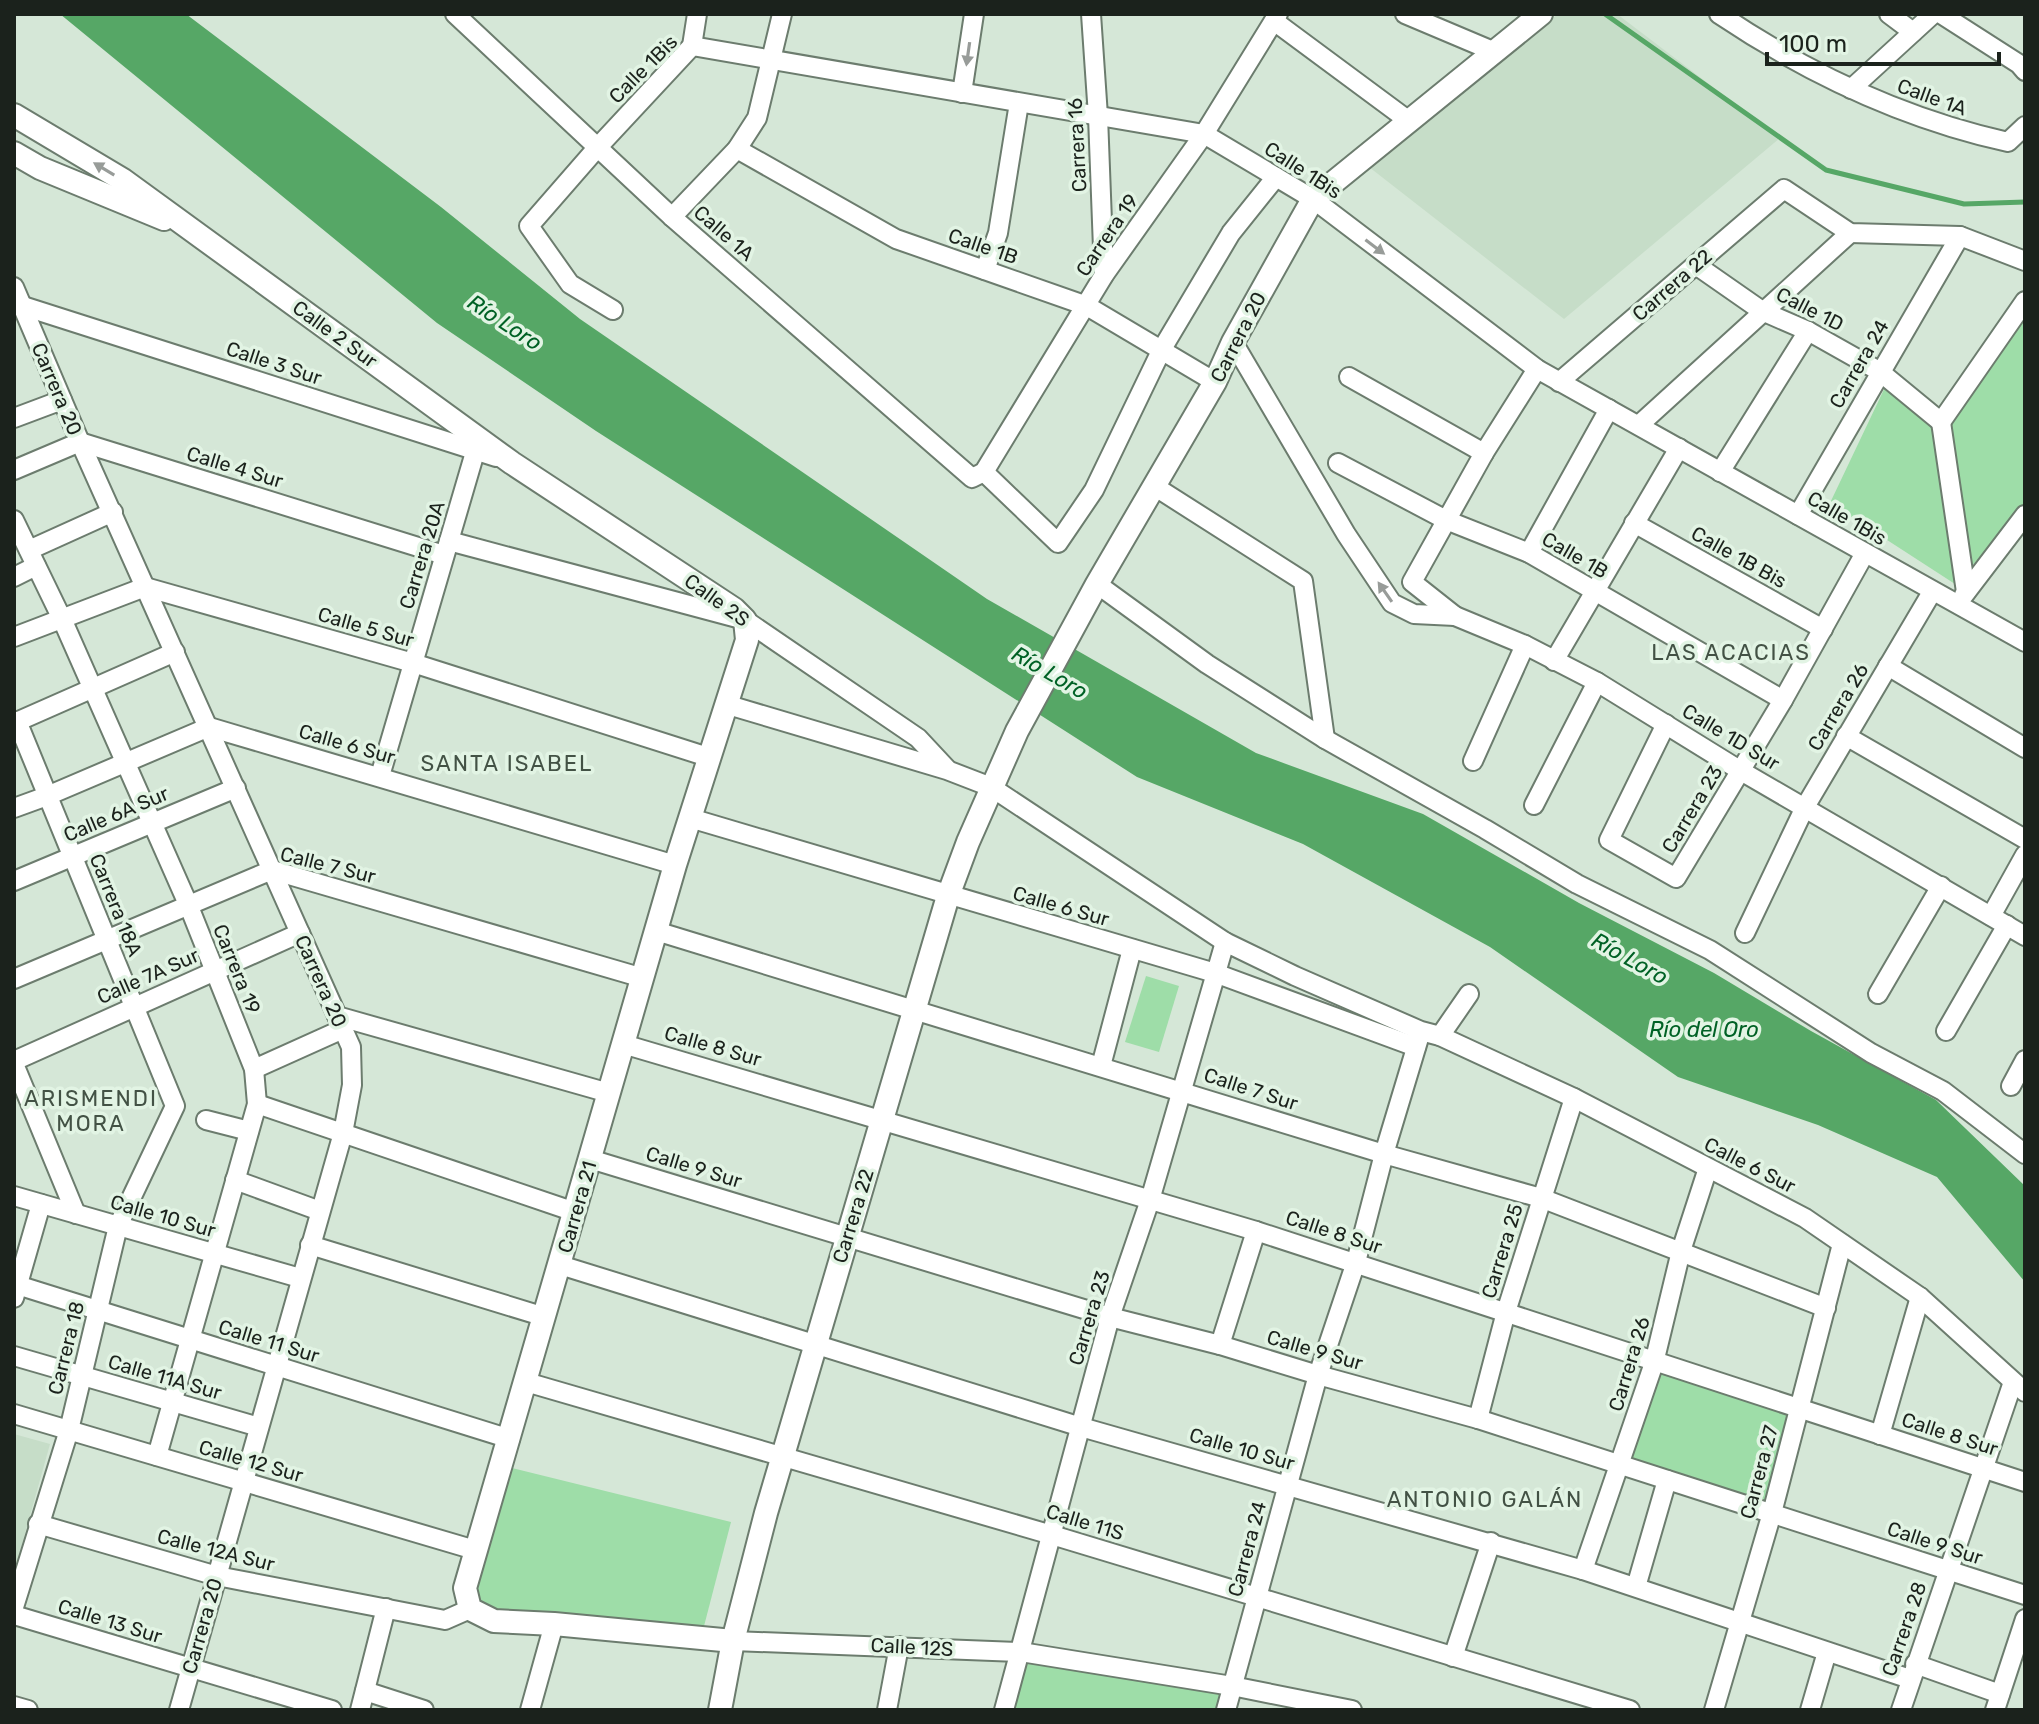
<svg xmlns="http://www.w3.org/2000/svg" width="2039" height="1724" viewBox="0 0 2039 1724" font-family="Rubik,sans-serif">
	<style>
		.built { fill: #c6ddc8 }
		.green { fill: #9edda8 }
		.water { fill: #56a766 }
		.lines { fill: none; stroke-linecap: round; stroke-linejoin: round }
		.stream { stroke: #56a766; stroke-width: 5 }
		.minor-casing { stroke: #6c7c6e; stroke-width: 22 }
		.tertiary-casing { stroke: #6c7c6e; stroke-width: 26 }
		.minor { stroke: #fff; stroke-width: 18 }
		.tertiary { stroke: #fff; stroke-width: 22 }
		.oneway { fill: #989c99 }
		.labels { text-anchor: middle; stroke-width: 7; stroke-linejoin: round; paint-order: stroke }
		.street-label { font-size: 20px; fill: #1b221c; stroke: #e2f4e4 }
		.water-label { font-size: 22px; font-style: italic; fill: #006125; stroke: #e2f4e4 }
		.neighbourhood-label { font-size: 22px; letter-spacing: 2px; fill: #435245; stroke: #e2f4e4 }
	</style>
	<rect width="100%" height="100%" fill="#d5e7d7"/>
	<g class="built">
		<path d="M1558,14H1617L1780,138L1564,319L1369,167Z"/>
		<path d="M14,1434L50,1444L14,1573Z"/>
	</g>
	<g class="green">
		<path d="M2025,318V504L2007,528L1955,584L1830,503L1888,381L1942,436Z"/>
		<path d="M1146,976L1179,986L1159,1052L1125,1042Z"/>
		<path d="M1654,1363L1798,1409L1772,1513L1620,1465Z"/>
		<path d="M512,1468L731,1522L703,1630L500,1614L480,1603L476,1585Z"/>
		<path d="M1028,1659L1223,1690L1218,1710H1013Z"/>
	</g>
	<path class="water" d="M60,14H186L441,207L580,319L987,599L1256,753L1423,814L1579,903L1714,973L1811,1031L1936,1100L2025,1186V1282L1937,1177L1818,1125L1678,1077L1490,947L1303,844L1137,777L596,431L437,323Z"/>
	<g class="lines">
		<path class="stream" d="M1605,14L1826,170L1964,204L2025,202"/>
		<defs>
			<g id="minor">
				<path d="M455,14L672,217L972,478L984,472L1104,275L1204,134L1278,14"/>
				<path d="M1091,14L1098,116L1104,275"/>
				<path d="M1405,14L1495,52"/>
				<path d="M1719,14C1807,73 1904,119 2008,142L2025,126"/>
				<path d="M1889,14L1913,32"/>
				<path d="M1941,14L2019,64L2025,71"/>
				<path d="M1274,21L1409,121"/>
				<path d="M692,46L1204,134L1313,199L1537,369L2025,642"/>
				<path d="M692,46L697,14"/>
				<path d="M1851,89L1933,14"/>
				<path d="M962,93L974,14"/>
				<path d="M737,149L896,239L1087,306L1215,382"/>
				<path d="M672,217L737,149L757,118L782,14"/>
				<path d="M1696,265L1762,311L1808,331L1879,371L1941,422"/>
				<path d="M985,270L998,233L1019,103"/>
				<path d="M14,287L80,442L351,1047L352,1085L343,1133L179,1710"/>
				<path d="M23,306L496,457"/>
				<path d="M613,310L570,284L529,226L597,148L692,46"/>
				<path d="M1233,342L1346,534L1392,603L1414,614L1455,616"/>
				<path d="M1537,369L1484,453L1412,582L1455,616L1525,645L1597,682L1741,771L2025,936"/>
				<path d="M1349,377L1484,453"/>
				<path d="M1559,382L1784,189L1850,233L1960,236L2025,261"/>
				<path d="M14,418L62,400"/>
				<path d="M1941,422L1966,592"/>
				<path d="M1941,422L2025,301"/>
				<path d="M1639,425L1850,233"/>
				<path d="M1338,463L1446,520L1529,553L1783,700"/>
				<path d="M14,470L80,442L444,555"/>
				<path d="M984,472L1058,543L1094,490L1162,349L1231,233L1276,177"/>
				<path d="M1720,472L1808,331"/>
				<path d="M1154,486L1303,581L1325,739"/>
				<path d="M1798,515L1960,236"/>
				<path d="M14,520L62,619L188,904L254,1069L257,1104L157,1456"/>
				<path d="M1634,523L1823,629"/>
				<path d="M449,541L745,620L918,738L946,768"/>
				<path d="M29,550L113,512"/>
				<path d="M1529,553L1609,409"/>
				<path d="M14,577L36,566"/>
				<path d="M1097,584L1207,664L1325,739L1485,829L1577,884L1710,950L1871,1053L1943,1091L2025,1154"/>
				<path d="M1964,595L2025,515"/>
				<path d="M14,637L145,587L413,663L708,757"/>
				<path d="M1554,661L1679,448"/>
				<path d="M1888,666L2025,748"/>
				<path d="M725,704L947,770L991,787L1225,942L1295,976L1421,1031L1440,1036L1574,1098L1805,1218L1920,1297L2025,1392"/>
				<path d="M14,723L175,652"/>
				<path d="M1666,724L1609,840L1676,878L1783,700L1865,553"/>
				<path d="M1846,736L2025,839"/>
				<path d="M1473,761L1525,645"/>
				<path d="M380,776L478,442"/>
				<path d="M1534,805L1597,682"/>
				<path d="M14,808L47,796L209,727L675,865"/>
				<path d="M690,818L1215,973L1416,1047"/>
				<path d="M14,881L236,788"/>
				<path d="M1991,916L2025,855"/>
				<path d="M656,931L1384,1154L1541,1198L1826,1308"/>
				<path d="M1745,933L1805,807L1932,592"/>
				<path d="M14,979L272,870L643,978"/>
				<path d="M1878,994L1941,886"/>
				<path d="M337,1016L609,1093"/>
				<path d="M1946,1031L2007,925"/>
				<path d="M1440,1036L1469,994"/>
				<path d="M623,1044L1256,1231L2025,1482"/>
				<path d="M14,1061L300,933"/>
				<path d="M14,1064L76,1214"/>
				<path d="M1101,1066L1132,949"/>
				<path d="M254,1069L343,1029"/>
				<path d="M2011,1086L2025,1060"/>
				<path d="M257,1104L575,1212"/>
				<path d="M206,1120L249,1131"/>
				<path d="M590,1159L1110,1317L1220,1345L1318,1375L1478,1419L2025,1595"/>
				<path d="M235,1180L320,1211"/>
				<path d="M14,1196L300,1278"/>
				<path d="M310,1245L545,1317"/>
				<path d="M560,1265L1081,1427L1583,1570L1910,1679"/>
				<path d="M14,1284L510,1439"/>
				<path d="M14,1298L41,1204"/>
				<path d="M1220,1345L1256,1231"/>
				<path d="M14,1356L259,1427"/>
				<path d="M526,1382L1052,1535L1630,1710"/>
				<path d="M14,1414L475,1550"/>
				<path d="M1478,1419L1506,1312L1574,1098"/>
				<path d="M1880,1435L1920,1297"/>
				<path d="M38,1524L217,1576L445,1620L470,1609"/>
				<path d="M1583,1570L1654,1363L1681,1251L1708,1168"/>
				<path d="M1636,1587L1667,1480"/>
				<path d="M14,1607L69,1430L118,1226L175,1106L17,721"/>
				<path d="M14,1615L332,1710"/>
				<path d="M733,1641L1021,1652L1232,1686L1352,1710"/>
				<path d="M1453,1657L1491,1542"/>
				<path d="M1915,1664L2000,1694"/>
				<path d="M365,1691L424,1710"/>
				<path d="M14,1706L28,1710"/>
				<path d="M360,1710L386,1608"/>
				<path d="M530,1710L554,1624"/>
				<path d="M887,1710L899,1646"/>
				<path d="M1004,1710L1110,1317L1150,1200L1225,942"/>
				<path d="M1226,1710L1318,1375L1356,1262L1384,1154L1419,1038"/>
				<path d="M1714,1710L1772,1513L1842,1244"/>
				<path d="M1810,1710L1827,1652"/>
				<path d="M1901,1710L2013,1382"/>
				<path d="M1995,1710L2025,1619"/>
			</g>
			<g id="tertiary">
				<path d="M14,115L123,180L512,463L734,609L745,620L747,640L675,865L465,1588L470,1609L494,1621L554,1624L733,1641"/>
				<path d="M14,153L40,168L164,219"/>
				<path d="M720,1710L733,1641L766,1513L948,896L968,842L1017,731L1097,584L1215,382L1233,342L1313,199L1541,14"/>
			</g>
		</defs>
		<use href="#minor" class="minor-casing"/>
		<use href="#tertiary" class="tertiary-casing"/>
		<use href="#minor" class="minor"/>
		<use href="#tertiary" class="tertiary"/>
	</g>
	<defs><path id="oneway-solid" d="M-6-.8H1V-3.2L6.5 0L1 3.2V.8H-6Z" transform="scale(2)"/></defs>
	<g class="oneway">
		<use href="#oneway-solid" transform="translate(968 54) rotate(98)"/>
		<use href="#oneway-solid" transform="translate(104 169) rotate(-149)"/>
		<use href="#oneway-solid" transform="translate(1375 247) rotate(37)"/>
		<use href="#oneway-solid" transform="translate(1385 592) rotate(-125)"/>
	</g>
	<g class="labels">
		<g class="street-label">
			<text transform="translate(643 69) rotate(-45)" y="7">Calle 1Bis</text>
			<text transform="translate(1932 97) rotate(20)" y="7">Calle 1A</text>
			<text transform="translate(1077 145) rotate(-93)" y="7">Carrera 16</text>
			<text transform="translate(1303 170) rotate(33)" y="7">Calle 1Bis</text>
			<text transform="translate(724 233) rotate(41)" y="7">Calle 1A</text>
			<text transform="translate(1107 235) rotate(-56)" y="7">Carrera 19</text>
			<text transform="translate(983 246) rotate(19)" y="7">Calle 1B</text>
			<text transform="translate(1672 285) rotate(-41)" y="7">Carrera 22</text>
			<text transform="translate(1810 309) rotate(27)" y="7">Calle 1D</text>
			<text transform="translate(335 334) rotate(36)" y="7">Calle 2 Sur</text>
			<text transform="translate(1238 337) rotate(-63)" y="7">Carrera 20</text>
			<text transform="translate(274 363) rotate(18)" y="7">Calle 3 Sur</text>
			<text transform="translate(1859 364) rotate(-60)" y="7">Carrera 24</text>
			<text transform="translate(57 389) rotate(67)" y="7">Carrera 20</text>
			<text transform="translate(235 467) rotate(17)" y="7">Calle 4 Sur</text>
			<text transform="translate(1847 518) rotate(30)" y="7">Calle 1Bis</text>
			<text transform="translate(422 555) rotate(-73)" y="7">Carrera 20A</text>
			<text transform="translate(1575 555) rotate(30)" y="7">Calle 1B</text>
			<text transform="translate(1739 557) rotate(29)" y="7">Calle 1B Bis</text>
			<text transform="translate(717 600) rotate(36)" y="7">Calle 2S</text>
			<text transform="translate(366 627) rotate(16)" y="7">Calle 5 Sur</text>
			<text transform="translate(1838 707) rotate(-59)" y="7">Carrera 26</text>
			<text transform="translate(1731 737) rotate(31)" y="7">Calle 1D Sur</text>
			<text transform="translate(347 744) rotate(16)" y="7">Calle 6 Sur</text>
			<text transform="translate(1692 809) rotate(-59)" y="7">Carrera 23</text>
			<text transform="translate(116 814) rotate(-23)" y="7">Calle 6A Sur</text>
			<text transform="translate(328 865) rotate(14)" y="7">Calle 7 Sur</text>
			<text transform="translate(116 905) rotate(68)" y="7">Carrera 18A</text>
			<text transform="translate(1061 906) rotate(16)" y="7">Calle 6 Sur</text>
			<text transform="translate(237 969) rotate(68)" y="7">Carrera 19</text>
			<text transform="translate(148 976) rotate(-24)" y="7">Calle 7A Sur</text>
			<text transform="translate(321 981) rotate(66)" y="7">Carrera 20</text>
			<text transform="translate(713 1046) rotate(16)" y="7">Calle 8 Sur</text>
			<text transform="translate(1251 1089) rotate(18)" y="7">Calle 7 Sur</text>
			<text transform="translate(1750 1165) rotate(27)" y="7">Calle 6 Sur</text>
			<text transform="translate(694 1167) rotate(17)" y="7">Calle 9 Sur</text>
			<text transform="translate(577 1207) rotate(-74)" y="7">Carrera 21</text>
			<text transform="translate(163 1216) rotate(16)" y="7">Calle 10 Sur</text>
			<text transform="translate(853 1216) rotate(-73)" y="7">Carrera 22</text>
			<text transform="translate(1334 1232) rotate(18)" y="7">Calle 8 Sur</text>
			<text transform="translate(1502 1251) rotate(-73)" y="7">Carrera 25</text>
			<text transform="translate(1089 1318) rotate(-73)" y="7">Carrera 23</text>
			<text transform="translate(269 1341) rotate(17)" y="7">Calle 11 Sur</text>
			<text transform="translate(66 1348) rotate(-76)" y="7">Carrera 18</text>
			<text transform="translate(1315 1350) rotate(16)" y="7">Calle 9 Sur</text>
			<text transform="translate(1629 1364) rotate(-73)" y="7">Carrera 26</text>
			<text transform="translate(165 1377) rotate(16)" y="7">Calle 11A Sur</text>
			<text transform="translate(1950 1434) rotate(18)" y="7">Calle 8 Sur</text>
			<text transform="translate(1242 1449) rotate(16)" y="7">Calle 10 Sur</text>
			<text transform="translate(251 1461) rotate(16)" y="7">Calle 12 Sur</text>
			<text transform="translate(1759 1472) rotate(-75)" y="7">Carrera 27</text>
			<text transform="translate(1085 1522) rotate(17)" y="7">Calle 11S</text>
			<text transform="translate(1935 1543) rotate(18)" y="7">Calle 9 Sur</text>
			<text transform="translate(1247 1549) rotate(-75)" y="7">Carrera 24</text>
			<text transform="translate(216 1550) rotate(14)" y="7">Calle 12A Sur</text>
			<text transform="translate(110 1621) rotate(17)" y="7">Calle 13 Sur</text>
			<text transform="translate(202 1626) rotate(-74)" y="7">Carrera 20</text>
			<text transform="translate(1904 1629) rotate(-71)" y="7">Carrera 28</text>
			<text transform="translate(912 1647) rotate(3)" y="7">Calle 12S</text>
		</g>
		<g class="water-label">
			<text transform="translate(505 322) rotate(33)" y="8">Río Loro</text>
			<text transform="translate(1050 672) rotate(30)" y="8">Río Loro</text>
			<text transform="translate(1630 958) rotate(29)" y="8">Río Loro</text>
			<text x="1704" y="1037">Río del Oro</text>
		</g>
		<g class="neighbourhood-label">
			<text x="1731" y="660">LAS ACACIAS</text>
			<text x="507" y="771">SANTA ISABEL</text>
			<text x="91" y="1106">ARISMENDI<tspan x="91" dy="25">MORA</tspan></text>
			<text x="1485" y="1507">ANTONIO GALÁN</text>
		</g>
	</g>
	<rect width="2039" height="1724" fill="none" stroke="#1b221c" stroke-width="32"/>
	<path d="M1767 52v12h232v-12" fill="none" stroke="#1b221c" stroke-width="4"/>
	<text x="1779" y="52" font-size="24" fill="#1b221c" stroke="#e2f4e4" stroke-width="6" paint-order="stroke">100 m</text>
</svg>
